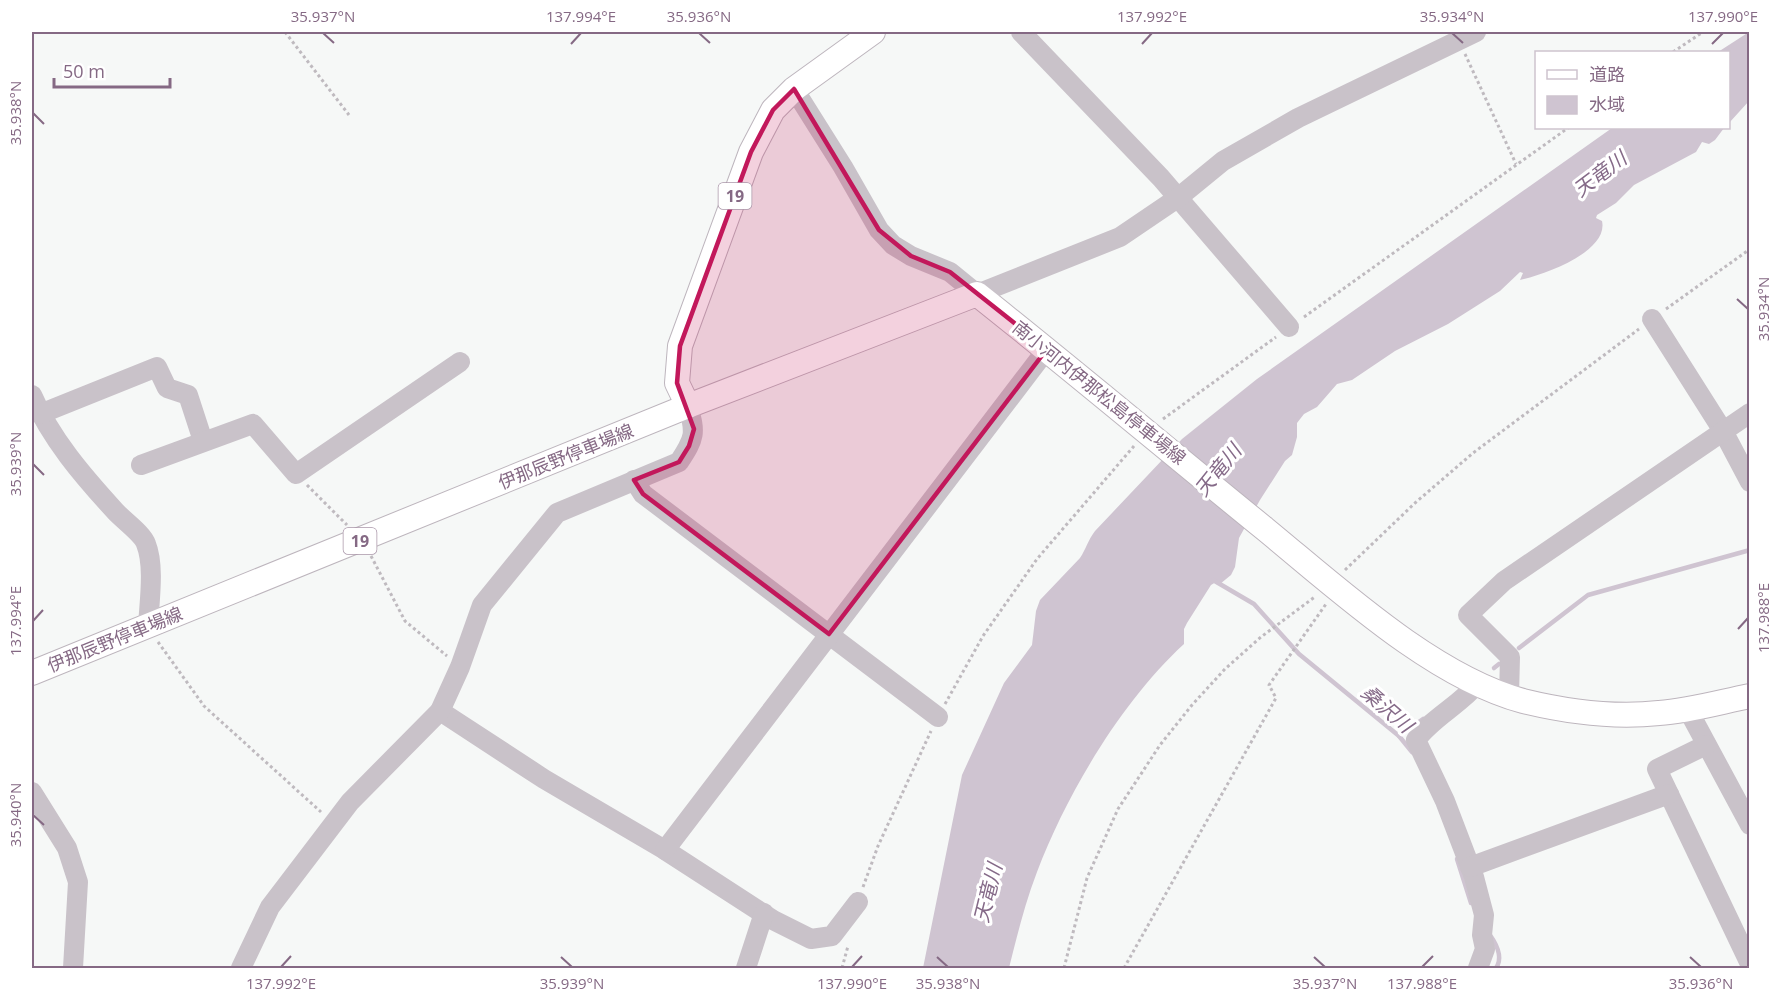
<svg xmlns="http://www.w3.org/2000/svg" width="1781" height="1000" viewBox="0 0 1781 1000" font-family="'Open Sans','Noto Sans JP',sans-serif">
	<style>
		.water { fill: #cfc4d1 }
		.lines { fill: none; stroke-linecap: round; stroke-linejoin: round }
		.stream { stroke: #cfc4d1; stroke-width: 4.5 }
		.major-casing { stroke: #bdb5bd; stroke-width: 26 }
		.path { stroke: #bfbabf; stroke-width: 3; stroke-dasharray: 3 3; stroke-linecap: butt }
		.minor { stroke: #c9c2c9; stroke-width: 20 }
		.major { stroke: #fff; stroke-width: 24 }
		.marked { fill: #c2185b; fill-opacity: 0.2; stroke: #c2185b; stroke-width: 4.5; stroke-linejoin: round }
		.ticks { fill: none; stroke: #856984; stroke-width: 2 }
		.labels { text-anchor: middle; stroke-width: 6; stroke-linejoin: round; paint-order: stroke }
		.shield { fill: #fff; stroke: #aa96a9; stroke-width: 1.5 }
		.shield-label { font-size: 16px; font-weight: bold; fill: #856984 }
		.street-label { font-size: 18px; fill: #856984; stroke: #fff }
		.water-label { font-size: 20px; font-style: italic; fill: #856a88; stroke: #fff }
		.neatline { fill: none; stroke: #856984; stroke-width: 2 }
		.ticks-label { font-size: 15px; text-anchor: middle; fill: #856984 }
	</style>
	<rect width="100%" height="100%" fill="#f6f8f7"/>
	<g class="water">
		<path d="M1749,32V101L1729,123L1728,52H1718Z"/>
		<path d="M1612,128H1724L1715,140L1709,144L1702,142L1696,152L1634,185L1616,203L1597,215L1596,218L1602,221C1609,252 1543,275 1520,280L1523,273L1520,272L1500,291L1448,324L1395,351L1352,380L1337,384L1317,407L1304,414L1297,423V437L1292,455L1285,461L1260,500L1239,538L1235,567L1231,575L1220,584L1216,582L1211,585L1187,623L1184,629V644C1122,701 1067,793 1037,872C1025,903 1017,936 1009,968H923L962,775L1004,683L1032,645L1036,611L1040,600L1080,558C1086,549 1088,540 1095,531L1182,439L1257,379Z"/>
	</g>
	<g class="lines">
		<g class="stream">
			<path d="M1213,580L1254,604L1299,654L1399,736L1412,752"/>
			<path d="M1519,648L1588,595L1750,550"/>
			<path d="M1494,668L1499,664"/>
			<path d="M1399,736L1423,719"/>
			<path d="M1457,859L1471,903"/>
			<path d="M1490,935C1497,945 1503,958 1496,968"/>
		</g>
		<defs>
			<g id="major">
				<path d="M688,406L677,383L680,346L751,152L773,110L794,89L873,32"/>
				<path d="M32,673L688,406L977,294C1074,371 1169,451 1265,529C1337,588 1433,677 1523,701C1568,712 1614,718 1659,713C1689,711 1720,702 1750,696"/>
			</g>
		</defs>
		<use href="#major" class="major-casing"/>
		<g class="path">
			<path d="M285,32L349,115"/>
			<path d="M1673,52L1703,32"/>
			<path d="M1465,54L1516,164"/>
			<path d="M1666,309L1750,249"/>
			<path d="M1304,317L1568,128"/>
			<path d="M1163,419L1276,337"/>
			<path d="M307,485L347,525"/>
			<path d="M371,556L405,621L447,656"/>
			<path d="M1345,570L1415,503L1473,453L1639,329"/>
			<path d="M158,642L204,706L321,812"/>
			<path d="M945,704L983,636L1037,559L1134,446"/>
			<path d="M863,887L878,846L931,731"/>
			<path d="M842,968L848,946"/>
			<path d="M1064,968L1087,878L1118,809L1160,745L1192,705L1225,669L1261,637L1316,596"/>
			<path d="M1124,968L1276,698L1269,685L1326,604"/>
		</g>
		<g class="minor">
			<path d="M1021,32L1161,178L1289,327"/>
			<path d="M794,89L843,167L879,230L893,245L911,256L950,272L977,294L1120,237L1179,197L1223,161L1298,118L1476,32"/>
			<path d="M1652,319L1723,431L1750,482"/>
			<path d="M32,395C51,439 83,476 115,511C123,520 143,534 146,544C155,566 149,604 148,627"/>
			<path d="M40,414L157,367L167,388L188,395L203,441"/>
			<path d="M141,465L253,424L296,474L460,362"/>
			<path d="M634,480L643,494L938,717"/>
			<path d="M1478,683C1460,705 1433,717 1416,740L1445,801L1474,877L1484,915L1482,935L1485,949L1478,968"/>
			<path d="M1509,696L1510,657L1468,615L1504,581L1750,413"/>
			<path d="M1687,708L1750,825"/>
			<path d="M440,711L544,779L665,850L773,920L811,939L832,936L858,902"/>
			<path d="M1706,745L1657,769L1750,964"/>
			<path d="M32,792L67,848L78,882L73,968"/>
			<path d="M665,850L1047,349"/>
			<path d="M1470,867L1669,794"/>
			<path d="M241,968L270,907L350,802L440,711L460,667L482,605L557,513L679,462C695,438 696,433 688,406"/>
			<path d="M746,968L764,913"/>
		</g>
		<use href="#major" class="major"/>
	</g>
	<path class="marked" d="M794,89L879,230L911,256L950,272L1047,349L829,634L643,494L634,480L679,462L689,446L694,429L677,383L680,346L751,152L773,110Z"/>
	<path class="ticks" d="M323,33L334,43M699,33L710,43M1452,33L1463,43M571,44L581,33M1142,44L1152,33M1712,44L1723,33M33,113L44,124M1737,299L1748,309M33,464L44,475M33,621L43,610M1738,629L1748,618M33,815L44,825M561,957L572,967M937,957L948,967M1314,957L1325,967M1690,957L1701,967M281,967L291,956M852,967L862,956M1422,967L1433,956"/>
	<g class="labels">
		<g class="shield">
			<rect x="718.5" y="183" width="33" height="26" rx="4.5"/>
			<rect x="343.5" y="528" width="33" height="26" rx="4.5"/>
		</g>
		<g class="shield-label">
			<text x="735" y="202">19</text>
			<text x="360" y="547">19</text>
		</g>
		<g class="street-label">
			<text transform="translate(1099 393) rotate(39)" y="6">南小河内伊那松島停車場線</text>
			<text transform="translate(566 457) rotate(-22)" y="6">伊那辰野停車場線</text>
			<text transform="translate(115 640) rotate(-22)" y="6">伊那辰野停車場線</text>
		</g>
		<g class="water-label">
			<text transform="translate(1600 174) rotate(-37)" y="7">天竜川</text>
			<text transform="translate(1218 470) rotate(-51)" y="7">天竜川</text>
			<text transform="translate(1387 709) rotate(41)" y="7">桑沢川</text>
			<text transform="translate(988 893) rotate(-76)" y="7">天竜川</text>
		</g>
	</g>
	<rect width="1781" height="1000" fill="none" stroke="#ffffff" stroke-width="66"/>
	<rect x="1535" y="51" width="195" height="78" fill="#ffffff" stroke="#cec3ce" stroke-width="1.5"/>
	<rect x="1547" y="70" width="30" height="9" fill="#ffffff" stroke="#cec3ce" stroke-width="1.5"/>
	<text x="1589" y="81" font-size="18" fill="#856984">道路</text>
	<rect x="1547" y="96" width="30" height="18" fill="#cfc4d1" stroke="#cec3ce" stroke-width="1.5"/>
	<text x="1589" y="111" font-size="18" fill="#856984">水域</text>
	<path d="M54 78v9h116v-9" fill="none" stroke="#856984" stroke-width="3"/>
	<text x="63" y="78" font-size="18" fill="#856984" stroke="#ffffff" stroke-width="4.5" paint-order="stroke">50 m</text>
	<rect x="33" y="33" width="1715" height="934" class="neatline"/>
	<g class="ticks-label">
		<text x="323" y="22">35.937°N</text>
		<text x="581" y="22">137.994°E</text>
		<text x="699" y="22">35.936°N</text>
		<text x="1152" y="22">137.992°E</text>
		<text x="1452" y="22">35.934°N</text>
		<text x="1723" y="22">137.990°E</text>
		<text transform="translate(16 113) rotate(-90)" y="5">35.938°N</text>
		<text transform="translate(1764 309) rotate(-90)" y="5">35.934°N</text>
		<text transform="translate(16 464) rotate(-90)" y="5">35.939°N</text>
		<text transform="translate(1764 618) rotate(-90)" y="5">137.988°E</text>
		<text transform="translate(16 621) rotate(-90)" y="5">137.994°E</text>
		<text transform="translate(16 815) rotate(-90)" y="5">35.940°N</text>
		<text x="281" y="989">137.992°E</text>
		<text x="572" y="989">35.939°N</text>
		<text x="852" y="989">137.990°E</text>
		<text x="948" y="989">35.938°N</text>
		<text x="1325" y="989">35.937°N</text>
		<text x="1422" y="989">137.988°E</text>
		<text x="1701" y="989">35.936°N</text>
	</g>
</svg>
